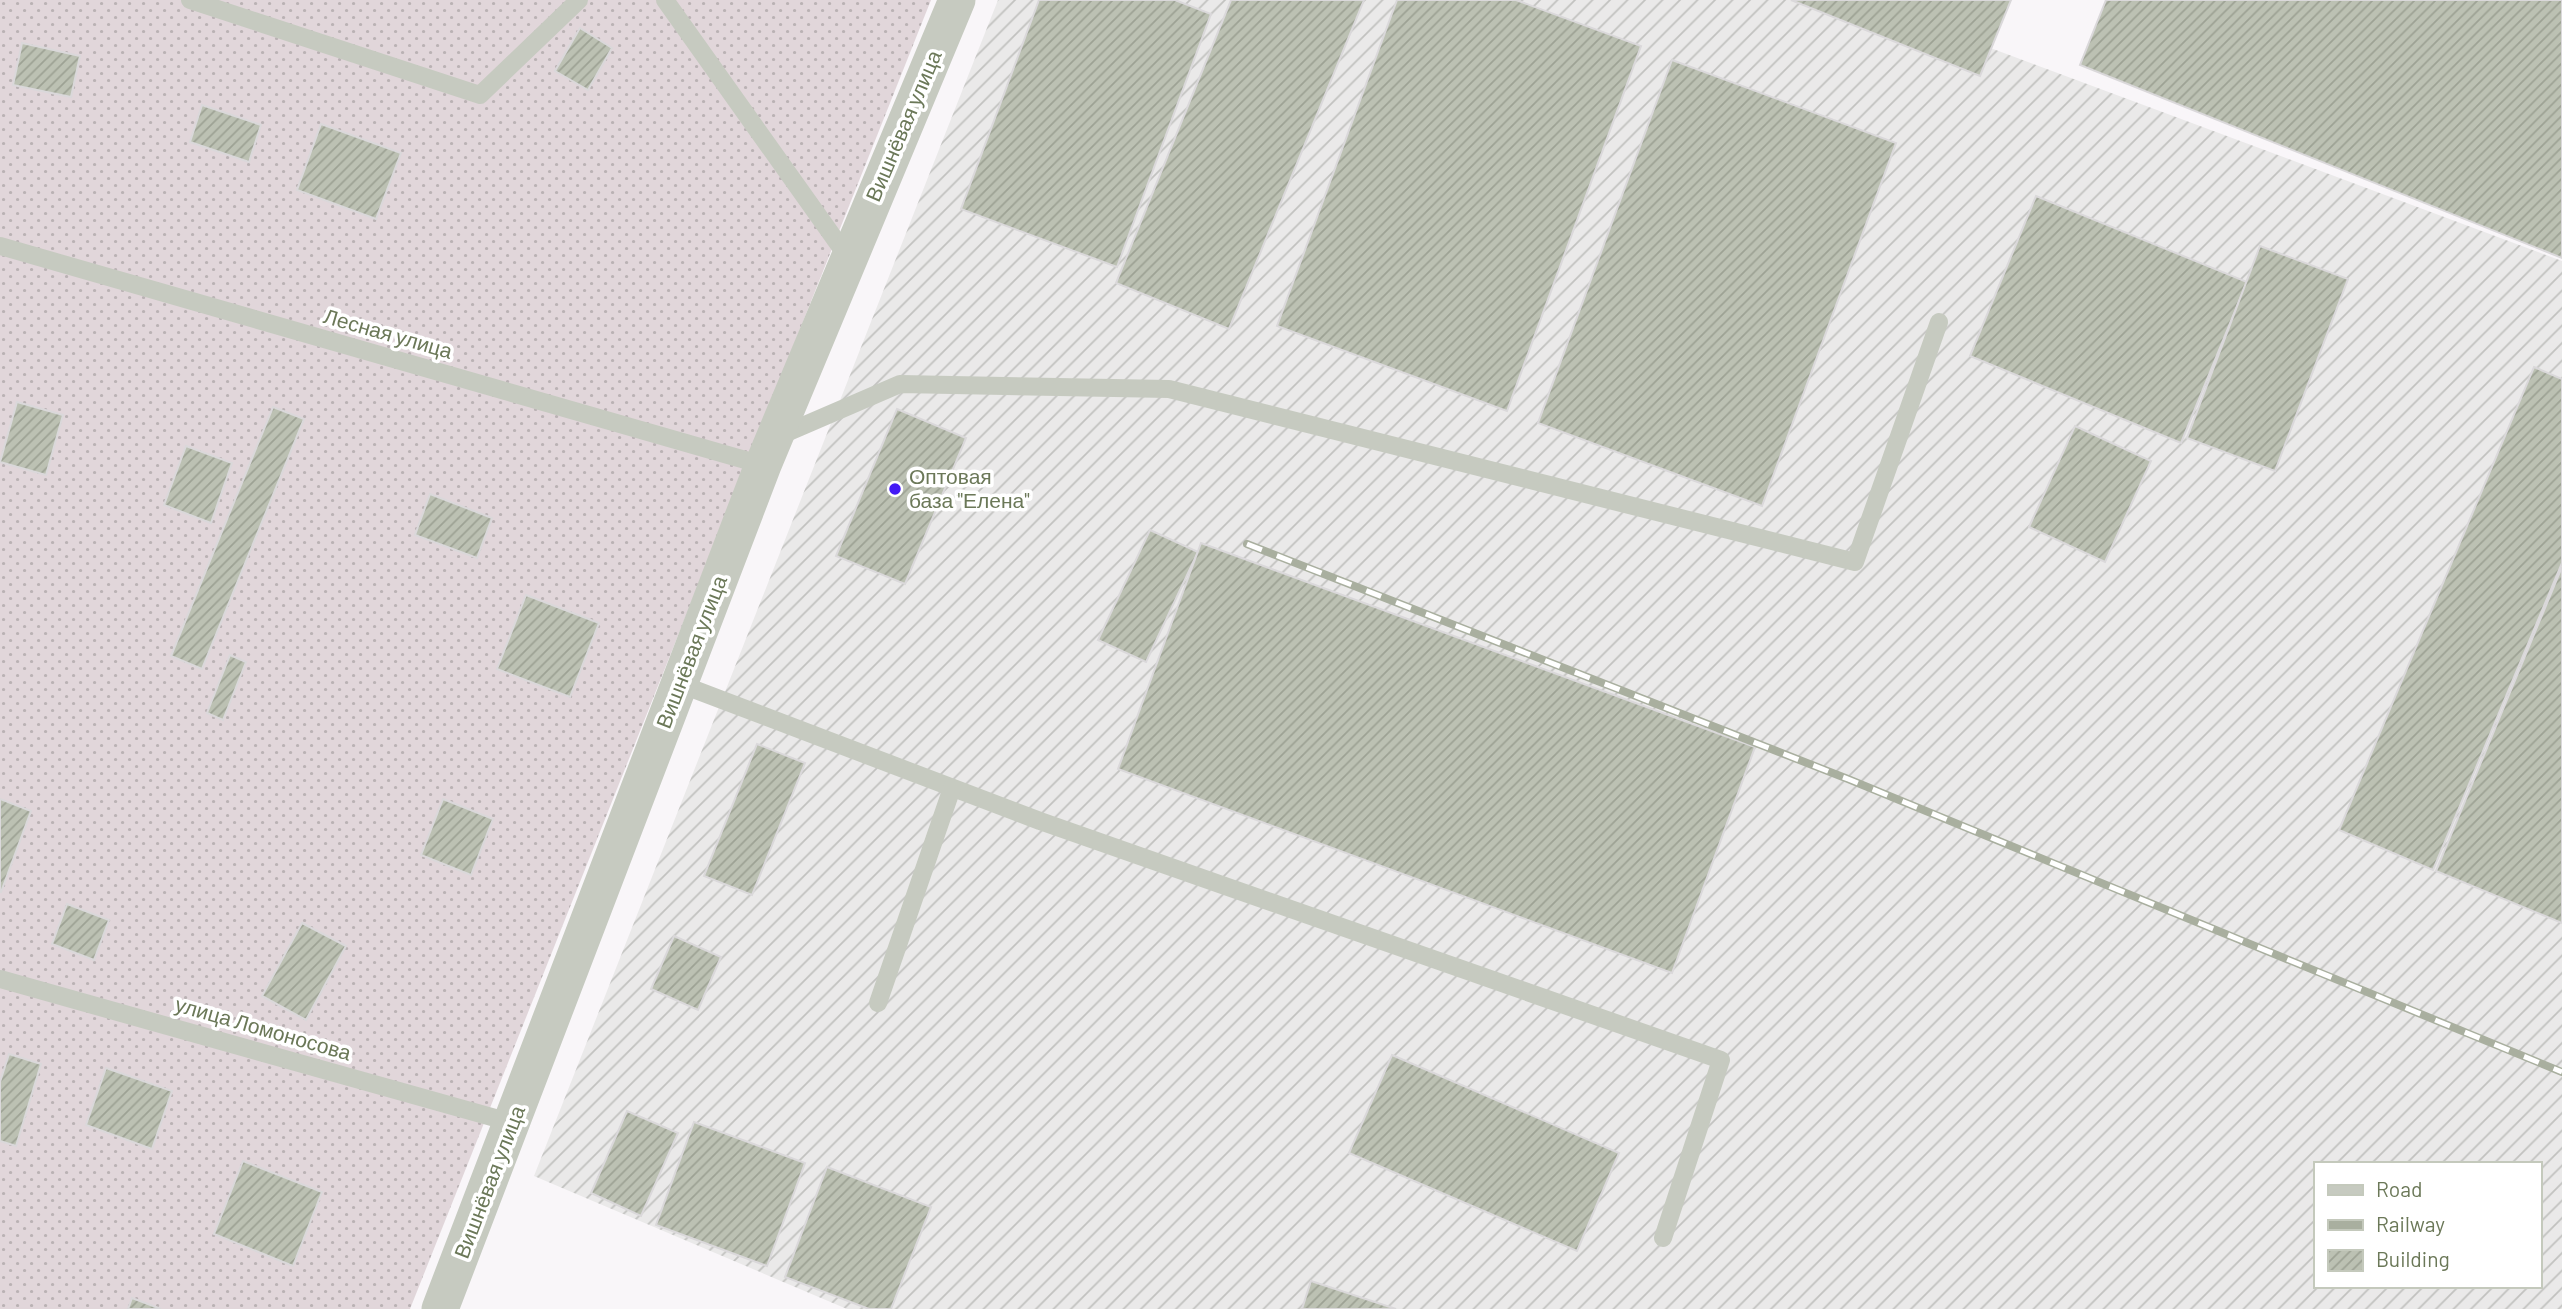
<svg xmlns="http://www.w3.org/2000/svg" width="2562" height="1309" viewBox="0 0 2562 1309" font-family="Barlow,sans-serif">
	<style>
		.industrial { fill: url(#industrial-furrows); fill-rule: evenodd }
		.grass { fill: url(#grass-dots) }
		.building { fill: url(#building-hatch); stroke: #dad8da; stroke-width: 2 }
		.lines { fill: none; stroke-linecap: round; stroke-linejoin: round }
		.lane { stroke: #c6cac0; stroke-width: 18 }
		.street { stroke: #c6cac0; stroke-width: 37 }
		.rail-casing { stroke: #a9af9f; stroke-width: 8 }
		.rail { stroke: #fff; stroke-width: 5; stroke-dasharray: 16; stroke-linecap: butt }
		.poi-dot { fill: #4319f5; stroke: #fff; stroke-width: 2.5 }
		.labels { text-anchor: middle; stroke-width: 7; stroke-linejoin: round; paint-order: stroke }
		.street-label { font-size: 21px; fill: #6b7858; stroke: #fff }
		.poi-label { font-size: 21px; fill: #6b7858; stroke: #fff; text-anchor: start }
	</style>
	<defs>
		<pattern id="industrial-furrows" width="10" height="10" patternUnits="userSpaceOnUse" patternTransform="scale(1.75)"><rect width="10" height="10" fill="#eae9e9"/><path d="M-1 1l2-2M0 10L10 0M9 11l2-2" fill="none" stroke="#c2c2c0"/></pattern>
		<pattern id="grass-dots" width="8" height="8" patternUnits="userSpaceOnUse" patternTransform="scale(1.75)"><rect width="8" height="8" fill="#e1d6da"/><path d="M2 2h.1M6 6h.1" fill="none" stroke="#bab2b4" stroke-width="1.8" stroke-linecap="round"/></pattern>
		<pattern id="building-hatch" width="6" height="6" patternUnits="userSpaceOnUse" patternTransform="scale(1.75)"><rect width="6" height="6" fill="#bcc1b3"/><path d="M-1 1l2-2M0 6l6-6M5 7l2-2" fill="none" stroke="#9da294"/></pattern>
	</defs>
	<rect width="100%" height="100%" fill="#f9f6f9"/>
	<path class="industrial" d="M998,0H1862L2562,261V1309H847L534,1176ZM2315,1164H2539V1286H2315Z"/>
	<path class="grass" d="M0,0H931L410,1309H0Z"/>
	<g class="building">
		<path d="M1039,0H1175L1211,14L1117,267L961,209Z"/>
		<path d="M1231,0H1364L1229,329L1116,283Z"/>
		<path d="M1397,0H1516L1641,46L1507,411L1277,326Z"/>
		<path d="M1791,0H2011L1980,76Z"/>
		<path d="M2106,0H2562V258L2080,65Z"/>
		<path d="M580,28L612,48L588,90L555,71Z"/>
		<path d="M22,43L80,56L71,97L13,85Z"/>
		<path d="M1672,60L1896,143L1762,506L1538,423Z"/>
		<path d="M202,105L261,125L249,162L190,142Z"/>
		<path d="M321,124L401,153L376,219L297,190Z"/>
		<path d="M2036,196L2247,282L2181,443L1970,356Z"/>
		<path d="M2260,246L2348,279L2275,471L2187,438Z"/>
		<path d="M2534,367L2562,379V563L2433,870L2339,830Z"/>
		<path d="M17,402L63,415L46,475L0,462Z"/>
		<path d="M273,407L304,419L202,669L171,656Z"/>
		<path d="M897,409L966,438L905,584L836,556Z"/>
		<path d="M2075,426L2151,461L2105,562L2029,527Z"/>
		<path d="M186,446L232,463L211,523L164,505Z"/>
		<path d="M430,494L492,518L477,558L415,535Z"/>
		<path d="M1150,530L1198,552L1146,662L1098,640Z"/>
		<path d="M1201,543L1755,747L1672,973L1118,769Z"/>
		<path d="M2562,567V923L2436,871Z"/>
		<path d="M526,595L599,623L570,697L497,669Z"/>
		<path d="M230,655L246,662L223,720L207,713Z"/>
		<path d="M757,744L805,763L752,895L704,876Z"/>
		<path d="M0,799L31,811L1,892H0Z"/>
		<path d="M443,799L493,819L471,875L421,855Z"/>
		<path d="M67,904L109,920L94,960L52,944Z"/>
		<path d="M302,923L346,946L306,1020L262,996Z"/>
		<path d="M674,936L721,957L698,1010L651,989Z"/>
		<path d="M9,1054L41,1064L16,1146L0,1141V1082Z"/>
		<path d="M1392,1055L1619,1153L1577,1251L1349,1153Z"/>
		<path d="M106,1068L172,1091L152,1149L86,1125Z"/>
		<path d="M627,1111L678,1133L641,1216L591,1193Z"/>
		<path d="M694,1122L805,1163L767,1266L656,1225Z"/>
		<path d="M243,1161L322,1192L293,1266L214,1234Z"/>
		<path d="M827,1167L931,1207L891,1309H869L785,1277Z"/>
		<path d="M1311,1281L1396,1309H1302Z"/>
		<path d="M132,1298L161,1309H128Z"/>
	</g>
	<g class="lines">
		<g class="lane">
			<path d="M190,0L480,95L579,0"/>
			<path d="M665,0L849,259"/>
			<path d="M0,246L763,465"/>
			<path d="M777,437L900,384L1169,389L1855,562L1939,322"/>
			<path d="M680,684L1040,821L1721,1060L1663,1238"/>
			<path d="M0,979L513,1123"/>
			<path d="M878,1003L952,788"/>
		</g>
		<path class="street" d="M440,1309L763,465L957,0"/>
		<defs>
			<path id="rail" d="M1247,544L1848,779L2562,1072"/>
		</defs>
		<use href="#rail" class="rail-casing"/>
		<use href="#rail" class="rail"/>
	</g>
	<circle class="poi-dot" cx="895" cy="489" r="7"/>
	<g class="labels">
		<g class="street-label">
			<text transform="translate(904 126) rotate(-67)" y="7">Вишнёвая улица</text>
			<text transform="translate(388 334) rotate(16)" y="7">Лесная улица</text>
			<text transform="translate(692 652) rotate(-69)" y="7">Вишнёвая улица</text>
			<text transform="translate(263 1029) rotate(16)" y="7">улица Ломоносова</text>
			<text transform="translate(490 1182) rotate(-69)" y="7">Вишнёвая улица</text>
		</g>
		<g class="poi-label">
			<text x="909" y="484">Оптовая<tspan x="909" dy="24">база "Елена"</tspan></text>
		</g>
	</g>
	<rect x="2314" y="1162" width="228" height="126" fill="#ffffff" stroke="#c4c9bc" stroke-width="2"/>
	<rect x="2328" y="1185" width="35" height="10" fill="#c6cac0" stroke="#c4c9bc" stroke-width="2"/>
	<text x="2376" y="1197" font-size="21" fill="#6b7858">Road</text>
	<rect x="2328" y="1220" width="35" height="10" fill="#a9af9f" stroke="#c4c9bc" stroke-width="2"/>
	<text x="2376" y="1232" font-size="21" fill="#6b7858">Railway</text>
	<rect x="2328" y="1250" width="35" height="21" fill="url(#building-hatch)" stroke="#c4c9bc" stroke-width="2"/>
	<text x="2376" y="1267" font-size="21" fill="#6b7858">Building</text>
</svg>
